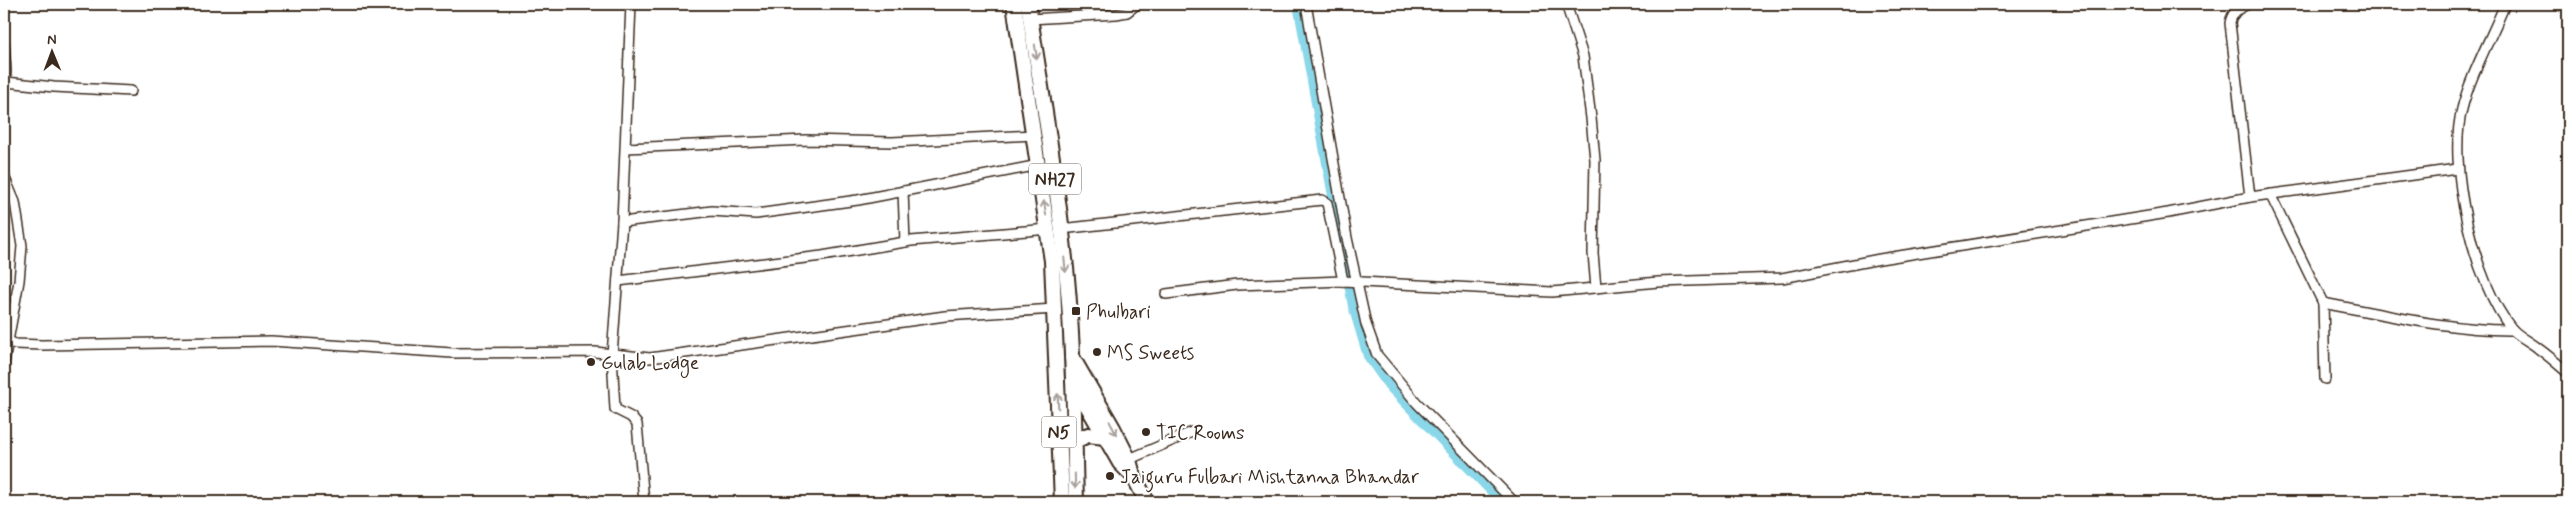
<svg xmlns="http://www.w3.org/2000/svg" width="2572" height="506" viewBox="0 0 2572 506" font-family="Mynerve,sans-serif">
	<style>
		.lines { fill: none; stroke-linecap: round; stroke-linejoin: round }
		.canal { stroke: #8ad7e9; stroke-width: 10 }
		.minor-casing { stroke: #3b2a1e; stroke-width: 12 }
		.highway-casing { stroke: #3b2a1e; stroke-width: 18 }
		.minor { stroke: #fff; stroke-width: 9 }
		.highway { stroke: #fff; stroke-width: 14 }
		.oneway { stroke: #a79f9a }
		.poi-dot { fill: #3b2a1e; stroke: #fff; stroke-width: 2 }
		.labels { text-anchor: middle; stroke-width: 4; stroke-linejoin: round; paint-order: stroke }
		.shield { fill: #fff; stroke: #766a62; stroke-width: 1 }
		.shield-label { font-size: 18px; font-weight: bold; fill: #3b2a1e }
		.poi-label { font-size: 19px; fill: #3b2a1e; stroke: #fff; text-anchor: start }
	</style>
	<rect width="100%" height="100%" fill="#fff"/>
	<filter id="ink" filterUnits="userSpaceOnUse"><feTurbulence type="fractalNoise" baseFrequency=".02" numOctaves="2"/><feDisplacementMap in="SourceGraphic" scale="10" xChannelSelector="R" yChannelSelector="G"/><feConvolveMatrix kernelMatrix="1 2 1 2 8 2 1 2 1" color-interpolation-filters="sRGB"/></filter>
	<g filter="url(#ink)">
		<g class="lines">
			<path class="canal" d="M1298,4L1353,306L1368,356L1389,386L1502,502"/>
			<defs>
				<g id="minor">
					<path d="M631,4L622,222L612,355L615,409L631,417L637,424L644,502"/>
					<path d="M1306,4L1347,238L1366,324L1377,355L1417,403L1514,502"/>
					<path d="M1566,4L1583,56L1591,118L1595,160L1593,253L1596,288"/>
					<path d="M2248,4C2238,9 2232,12 2230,23L2250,197"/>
					<path d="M2505,4C2492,36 2470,76 2462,109C2447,165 2474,284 2512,329C2519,337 2531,342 2539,349C2549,356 2559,365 2568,373"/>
					<path d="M1030,19L1116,14L1127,12L1137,4"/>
					<path d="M4,43L6,71L4,100"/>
					<path d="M6,82L54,87L131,91"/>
					<path d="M626,148L805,140L892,142L1034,135"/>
					<path d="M4,176L15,202L22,246L19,281L4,363"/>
					<path d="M903,191L905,242"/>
					<path d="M2270,194L2323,303C2382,314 2453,331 2513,330"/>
					<path d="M622,222L712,211L756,214L858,200L1039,165"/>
					<path d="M1061,229L1322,200L1327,203L1343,281"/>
					<path d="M618,281L822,256L911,241L1049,229"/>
					<path d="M1166,294L1237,285L1343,281L1552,292L1658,282L1782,278L1880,259L2168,213L2250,197L2457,169"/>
					<path d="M2323,303L2325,379"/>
					<path d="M9,341L15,344L42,345L271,341L452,353L595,352L650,358L945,316L1055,309"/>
					<path d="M1125,461L1192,432"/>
				</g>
				<g id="highway">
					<path d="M1014,4L1052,261L1062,502"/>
					<path d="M1028,4C1042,95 1058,186 1067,278C1074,353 1074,428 1076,502"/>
					<path d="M1072,357L1113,428L1129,460L1133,475L1147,502"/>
					<path d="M1073,381L1120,463L1132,475"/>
					<path d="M1075,441L1088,435L1105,437"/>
				</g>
			</defs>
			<use href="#minor" class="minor-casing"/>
			<use href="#highway" class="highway-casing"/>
			<use href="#minor" class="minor"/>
			<use href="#highway" class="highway"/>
		</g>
		<defs><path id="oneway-shaft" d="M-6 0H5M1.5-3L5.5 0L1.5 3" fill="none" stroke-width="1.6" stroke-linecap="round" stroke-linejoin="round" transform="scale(1.25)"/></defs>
		<g class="oneway">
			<use href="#oneway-shaft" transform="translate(1036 52) rotate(81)"/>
			<use href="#oneway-shaft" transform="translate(1045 208) rotate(-99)"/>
			<use href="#oneway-shaft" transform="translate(1065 265) rotate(84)"/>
			<use href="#oneway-shaft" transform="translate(1058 401) rotate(-92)"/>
			<use href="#oneway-shaft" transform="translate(1113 428) rotate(62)"/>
			<use href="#oneway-shaft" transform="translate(1075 481) rotate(89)"/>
		</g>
	</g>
	<g class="poi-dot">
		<rect x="1071" y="306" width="10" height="10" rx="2.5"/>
		<circle cx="1097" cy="352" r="5"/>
		<circle cx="591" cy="362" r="5"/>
		<circle cx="1146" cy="432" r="5"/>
		<circle cx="1110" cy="476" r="5"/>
	</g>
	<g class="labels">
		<g class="shield">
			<rect x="1029" y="163.5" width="52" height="31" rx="4"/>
			<rect x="1041.5" y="416.5" width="35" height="31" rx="4"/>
		</g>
		<g class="shield-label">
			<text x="1055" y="185">NH27</text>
			<text x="1059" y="438">N5</text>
		</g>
		<g class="poi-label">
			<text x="1086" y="318">Phulbari</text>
			<text x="1107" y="359">MS Sweets</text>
			<text x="601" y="369">Gulab Lodge</text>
			<text x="1156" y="439">TIC Rooms</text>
			<text x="1120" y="483">Jaiguru Fulbari Mishtanna Bhandar</text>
		</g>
	</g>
	<rect width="2572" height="506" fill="none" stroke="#fff" stroke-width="20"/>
	<rect x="10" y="10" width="2552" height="486" fill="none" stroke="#3b2a1e" stroke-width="2" filter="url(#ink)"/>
	<g transform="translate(52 52) rotate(359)" stroke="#ffffff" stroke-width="4" paint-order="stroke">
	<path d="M0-4L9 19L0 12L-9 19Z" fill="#3b2a1e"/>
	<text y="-8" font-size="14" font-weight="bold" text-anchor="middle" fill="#3b2a1e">N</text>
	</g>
</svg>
